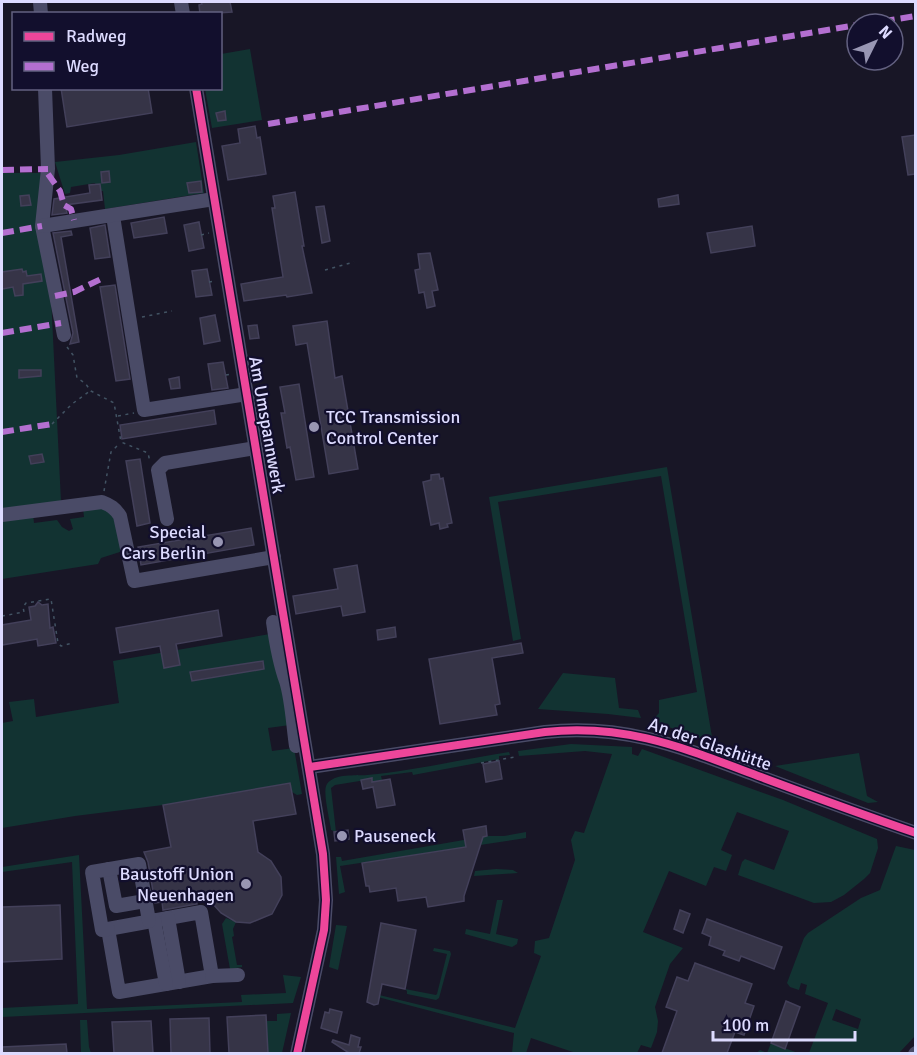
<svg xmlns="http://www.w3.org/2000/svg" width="917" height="1055" viewBox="0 0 917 1055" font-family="Signika,sans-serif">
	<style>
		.green { fill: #123332; fill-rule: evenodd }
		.building { fill: #363447; stroke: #43405a; stroke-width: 1.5 }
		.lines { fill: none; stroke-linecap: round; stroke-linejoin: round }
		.path { stroke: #425363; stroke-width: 1.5; stroke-dasharray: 3 4.5; stroke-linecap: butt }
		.minor { stroke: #4a4b67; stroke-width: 14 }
		.quiet { stroke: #b36fd0; stroke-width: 6; stroke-dasharray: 12 6; stroke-linecap: butt }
		.cycleway-casing { stroke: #120f2d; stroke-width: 11 }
		.cycleway { stroke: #ed469a; stroke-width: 8 }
		.poi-dot { fill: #9896b3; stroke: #120f2d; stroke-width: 2 }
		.labels { text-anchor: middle; stroke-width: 4.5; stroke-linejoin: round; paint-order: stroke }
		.poi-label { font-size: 18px; fill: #dddbff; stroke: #120f2d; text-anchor: start }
		.street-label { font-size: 18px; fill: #dddbff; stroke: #120f2d }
	</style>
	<rect width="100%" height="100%" fill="#181626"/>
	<g class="green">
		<path d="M250,49L262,120L212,128L205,89L220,88L221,54Z"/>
		<path d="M196,142L204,193L105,209L103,191H97L95,183L71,187L70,193L65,194L55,162L119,155Z"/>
		<path d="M2,173H45L61,502L2,514Z"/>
		<path d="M667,467L713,743L652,721L659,713V700L697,692L661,476L498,502L521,639L513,641L489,497Z"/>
		<path d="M83,508L111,509L123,551L101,558L98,564L2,579V519L33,514L34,523L57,520L62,527L69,531L73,529L70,519L84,517Z"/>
		<path d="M270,634L290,725L268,728L272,751L294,748L302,794L297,795L292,792L290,783L163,805L75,816L2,828V723L13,721L9,702L34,699L36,717L119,703L113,661Z"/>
		<path d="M563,673L615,678L619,708L638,710L641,718L608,714L538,709Z"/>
		<path d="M571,744L632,747V754L638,756L642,749L783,800L877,839L878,848L870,873L864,879L844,895L831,902L814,903L738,875L742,862L745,859L774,870L789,831L737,812L721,850L732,855L726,871L714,867L706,886L669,871L643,932L683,948L670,964L655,1007L658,1021L657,1032L651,1048L641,1045L637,1053H576L531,1038L526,1053H512L514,1033L374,996L375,994L515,1028L541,956L534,953L535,941L549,938L575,860L571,840L575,831L584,833L612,754L585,751L519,756L518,751Z"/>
		<path d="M509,752L510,755L499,756V759L413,775L412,772L381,776L382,780L372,782V779L335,785L331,788L336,832L331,830C330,820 322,791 327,784C335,773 355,776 367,775C413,771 463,759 509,752Z"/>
		<path d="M859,753L867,796L878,802L868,803L775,766Z"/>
		<path d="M526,832V838L340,866L345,892L339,894L336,857H341L342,861L487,836H504Z"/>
		<path d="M896,846L915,850V1036L899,1053H809L828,1003L805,994L807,985L801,983L799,990L790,987L787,983L804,938L808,933L861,898L880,890ZM836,1009L861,1019L858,1029L832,1020Z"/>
		<path d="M79,855L87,1009L242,1002L241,995L286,993L283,975L301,977L293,1003L2,1017V1008L78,1004L72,862L2,872V867Z"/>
		<path d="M496,869L513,870L518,873L474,876L475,871Z"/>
		<path d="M497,900H503L496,934L518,939L517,944L512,947L465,934L466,929L490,934Z"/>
		<path d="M226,918L236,922L233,929L234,936L232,937L237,965H242V967L230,969L222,924Z"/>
		<path d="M336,925L347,926L338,970L329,967Z"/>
		<path d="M434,948L450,951L451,954L439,998L436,1000L407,994V991L405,989L436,995L437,994L447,954L433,951Z"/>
		<path d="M291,1013L282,1053H268L266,1021H277V1014Z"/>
		<path d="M80,1020H87L89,1047L91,1053H81Z"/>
		<path d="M771,1043L798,1053L755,1054L760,1050L767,1053Z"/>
	</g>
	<g class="building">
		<path d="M201,2H230L232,12L200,14L199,5L202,4Z"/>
		<path d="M61,88H148L152,113L67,127Z"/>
		<path d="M225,111L226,120L218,121L216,113Z"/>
		<path d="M255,126L257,138L260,137L266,174L228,180L222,146L240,143L238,129Z"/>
		<path d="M915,135V174L908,175L902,137Z"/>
		<path d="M109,171L110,182L102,183L101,172Z"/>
		<path d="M201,181L202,192L189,193L187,183Z"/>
		<path d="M100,184L102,200L65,205L67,213L52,215L54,199L90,193L89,185Z"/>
		<path d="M295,192L304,246H302L312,293L287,297L286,295L244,301L241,284L283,277L272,208H275L273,196Z"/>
		<path d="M29,195L31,205L21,206L20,196Z"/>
		<path d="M678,195L679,204L659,207L658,199Z"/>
		<path d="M324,206L330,241L322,243L316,207Z"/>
		<path d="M164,217L167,233L134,238L131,223Z"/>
		<path d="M199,222L204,248L189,251L184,225Z"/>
		<path d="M105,225L110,257L95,259L90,228Z"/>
		<path d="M752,226L755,246L711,253L707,233Z"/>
		<path d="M71,231L72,235L61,237L79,342L70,344L73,333L53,233Z"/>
		<path d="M430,253L438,290L432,291L435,306L427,308L424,292L419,293L415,270L420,269L418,254Z"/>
		<path d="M22,269L23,272L26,271L27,276L41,274L42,281L23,284V295L15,296L13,287L2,289V272Z"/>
		<path d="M207,269L212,295L196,297L192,271Z"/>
		<path d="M115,285L130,379L116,381L100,287Z"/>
		<path d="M215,315L220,341L204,344L200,318Z"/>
		<path d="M327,321L335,378L342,376L358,469L329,474L307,343L296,345L293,326Z"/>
		<path d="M257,325L259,338L250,339L248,326Z"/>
		<path d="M223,362L228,388L212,390L208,364Z"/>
		<path d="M19,370H41V376L19,378Z"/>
		<path d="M179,377L180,388L171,389L169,379Z"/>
		<path d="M299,384L314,477L296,480L290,447L287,448L281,413H285L280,387Z"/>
		<path d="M214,410L216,424L122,439L120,425Z"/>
		<path d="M42,454L44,462L31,464L29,456Z"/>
		<path d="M140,459L150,523L137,526L126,461Z"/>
		<path d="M439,474L440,479L443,478L452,523L447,524L448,527L440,529L439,523L431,525L423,482L431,480V475Z"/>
		<path d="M251,528L254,545L141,565L138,547Z"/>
		<path d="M357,565L365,612L343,616L341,606L296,614L293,596L338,589L334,569Z"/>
		<path d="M38,602L42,605L48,604L50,628L53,627L56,643L38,646L37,639L2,645V625L31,620L29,607L35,606Z"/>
		<path d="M218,610L222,636L176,644L180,665L164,668L160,646L120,653L116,628Z"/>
		<path d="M395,627L396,637L378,640L377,630Z"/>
		<path d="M521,643L523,653L492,658L500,704L495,705L497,715L440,724L429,659Z"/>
		<path d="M263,661L264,669L192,681L190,672Z"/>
		<path d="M499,761L502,779L486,782L483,764Z"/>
		<path d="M372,778V782L390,779L395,805L377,808L373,787L363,789L361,780Z"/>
		<path d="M290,783L296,814L253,821L258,852L271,861L281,877L282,895L272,914L250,923L236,922L221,913L214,905L210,894L196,896L197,904L163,910L162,902L155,903L148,862L144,852L171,847L163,805Z"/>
		<path d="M486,826L487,836L483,837L464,896V901L428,907L426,897L398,901L396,888L370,892L369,886H366L362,863L466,847L463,830Z"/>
		<path d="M348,830L349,839L335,841L334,832Z"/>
		<path d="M60,905L62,959L2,962V907Z"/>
		<path d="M680,910L690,914L683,933L674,929Z"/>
		<path d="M707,919L782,947L774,969L741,956L739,961L723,955L725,951L709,945L711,937L702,933Z"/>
		<path d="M381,923L416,930L405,989L382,984L378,1004L374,1005L367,1002Z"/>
		<path d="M695,963L752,984L745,1003L754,1006L744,1035L735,1032L727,1053H662L677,1011L666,1007L677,977L688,981Z"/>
		<path d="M786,1001L800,1007L785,1049L771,1043Z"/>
		<path d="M330,1009L342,1012L337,1033L321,1028L325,1012L329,1013Z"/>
		<path d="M266,1015L268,1053H229L227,1017Z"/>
		<path d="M209,1018L210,1053H171L170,1019Z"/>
		<path d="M151,1021L153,1053H114L112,1022Z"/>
		<path d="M351,1035L360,1038L358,1047H361L359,1053H349L332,1042L333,1040L349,1045Z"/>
		<path d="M66,1044L67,1053H2V1047Z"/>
	</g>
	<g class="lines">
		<g class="path">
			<path d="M201,235L209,233"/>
			<path d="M325,270L354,262"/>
			<path d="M209,282L215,281"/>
			<path d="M142,317L172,311"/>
			<path d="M67,347L73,355L77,378L85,383L91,391L114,403L121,442L148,453L150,462"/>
			<path d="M226,375L231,374"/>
			<path d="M118,416L134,413"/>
			<path d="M52,424L72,404L90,391"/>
			<path d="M104,491L111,452L120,443"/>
			<path d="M2,616L24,612L23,607L26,603L51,599L58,643L61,646L73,643"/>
			<path d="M481,763L515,757"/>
		</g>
		<g class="minor">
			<path d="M40,2L41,14"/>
			<path d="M181,2L183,14"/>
			<path d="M45,88L48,169L42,226L64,335"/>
			<path d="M196,88L323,854L326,900L324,930L297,1054"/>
			<path d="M113,216L144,410L247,394"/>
			<path d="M42,226L214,199"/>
			<path d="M2,515L102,502C110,505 115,508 120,516L134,581L274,557"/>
			<path d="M167,519L158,470L165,463L256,448"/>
			<path d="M273,622C276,643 279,662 286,681C292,700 293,726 296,746"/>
			<path d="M310,767L545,732C627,723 686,749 761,777C812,796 864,815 916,833"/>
			<path d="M109,869L116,906L145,901"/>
			<path d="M201,912L212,976L119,992L108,929Z"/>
			<path d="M168,918L179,982"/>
			<path d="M154,920L166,984"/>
			<path d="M108,929L102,930L92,872L139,864L149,921"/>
			<path d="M212,976L238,975"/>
			<path d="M915,1054L916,1053"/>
		</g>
		<g class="quiet">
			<path d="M865,24L916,16"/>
			<path d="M268,124L857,25"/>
			<path d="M2,170L48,169"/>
			<path d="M48,174L60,191L64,205L71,209L74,220"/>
			<path d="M2,233L42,226"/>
			<path d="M55,296L74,292L101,279"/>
			<path d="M2,333L61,323"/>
			<path d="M2,432L52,424"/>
		</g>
		<defs>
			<g id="cycleway">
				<path d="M196,88L323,854L326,900L324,930L297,1054"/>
				<path d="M310,767L545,732C627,723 686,749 761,777C812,796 864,815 916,833"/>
			</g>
		</defs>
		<use href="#cycleway" class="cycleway-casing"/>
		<use href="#cycleway" class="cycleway"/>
	</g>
	<g class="poi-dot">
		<circle cx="314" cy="427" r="6"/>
		<circle cx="218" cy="542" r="6"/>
		<circle cx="342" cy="836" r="6"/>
		<circle cx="246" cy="884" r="6"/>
	</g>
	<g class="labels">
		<g class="poi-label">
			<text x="326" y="423">TCC Transmission<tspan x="326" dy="21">Control Center</tspan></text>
			<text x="206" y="538" text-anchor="end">Special<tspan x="206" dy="21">Cars Berlin</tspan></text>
			<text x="354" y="842">Pauseneck</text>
			<text x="234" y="880" text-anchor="end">Baustoff Union<tspan x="234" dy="21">Neuenhagen</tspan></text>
		</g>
		<g class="street-label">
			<text transform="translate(267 425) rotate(80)" y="6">Am Umspannwerk</text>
			<text transform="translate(710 744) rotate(19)" y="6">An der Glashütte</text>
		</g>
	</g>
	<rect width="917" height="1055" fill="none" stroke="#dddbff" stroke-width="6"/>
	<rect x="12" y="12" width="210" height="78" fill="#120f2d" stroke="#636181" stroke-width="1.5"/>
	<rect x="24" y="32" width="30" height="9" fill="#ed469a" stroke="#636181" stroke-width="1.5"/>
	<text x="66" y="42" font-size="18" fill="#dddbff">Radweg</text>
	<rect x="24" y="62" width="30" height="9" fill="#b36fd0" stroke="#636181" stroke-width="1.5"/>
	<text x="66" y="72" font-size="18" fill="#dddbff">Weg</text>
	<g transform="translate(875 42) rotate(47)"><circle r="28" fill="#120f2d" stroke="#636181" stroke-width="1.5"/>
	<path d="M0-4.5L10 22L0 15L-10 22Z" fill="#9896b3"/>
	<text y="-9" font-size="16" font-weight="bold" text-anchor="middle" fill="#dddbff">N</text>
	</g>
	<path d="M713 1031v9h142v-9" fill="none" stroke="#dddbff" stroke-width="3"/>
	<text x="722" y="1031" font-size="18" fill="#dddbff" stroke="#120f2d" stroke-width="4.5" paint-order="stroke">100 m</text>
</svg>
